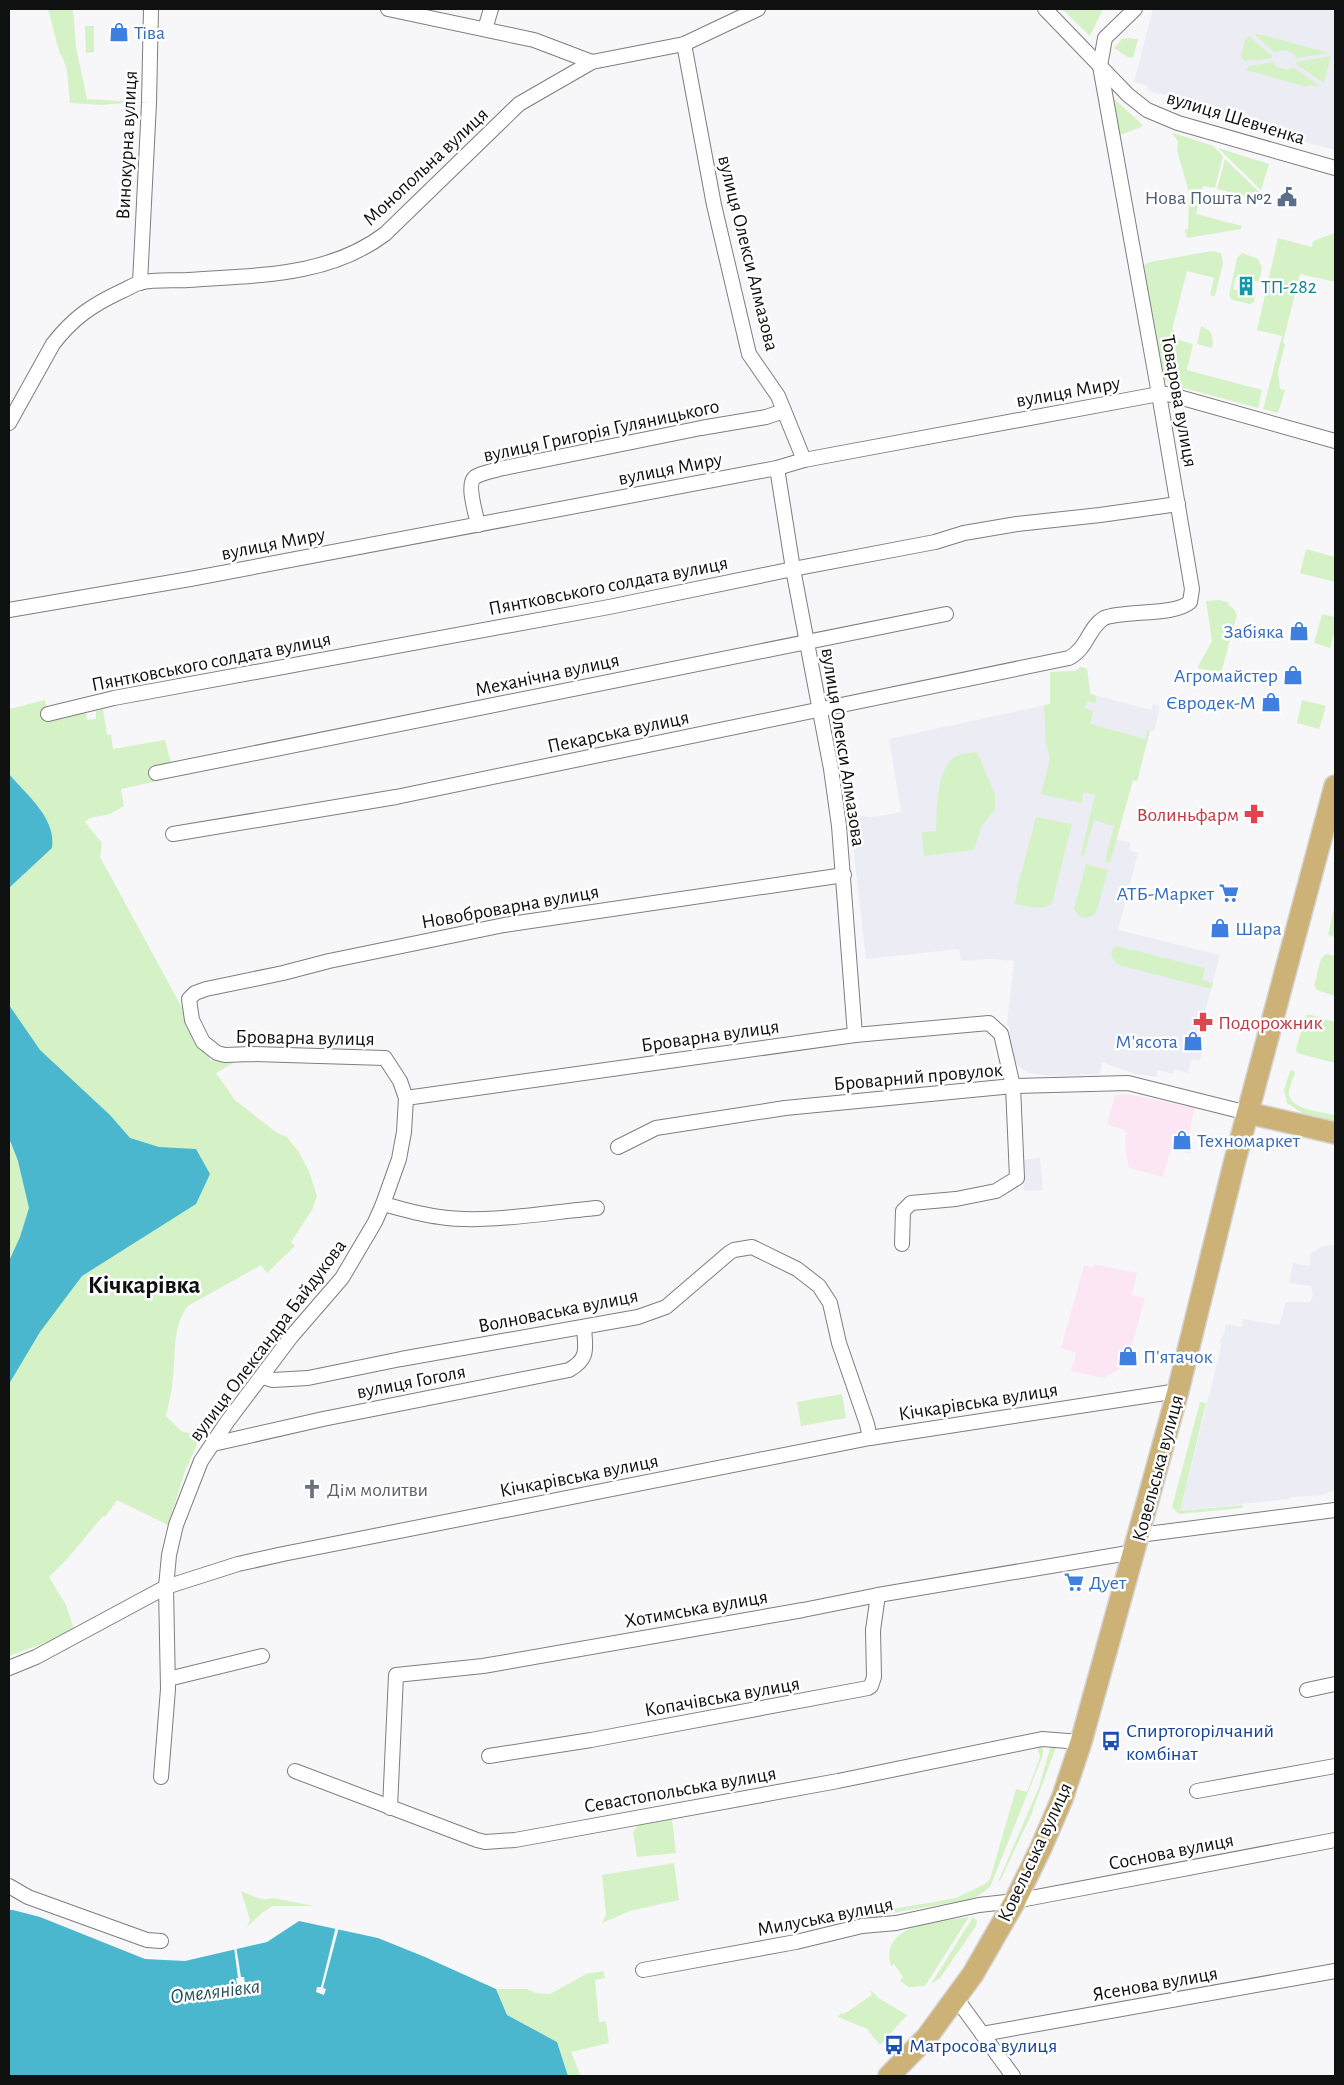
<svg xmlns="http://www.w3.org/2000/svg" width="1344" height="2085" viewBox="0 0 1344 2085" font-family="'Alegreya Sans',sans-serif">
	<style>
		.commercial { fill: #fde6f4 }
		.built { fill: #ececf5 }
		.green { fill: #d4f2c6 }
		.water { fill: #4bb7ce }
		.pier { fill: #f7f7f9 }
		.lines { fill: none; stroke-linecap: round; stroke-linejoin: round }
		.minor-casing { stroke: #7e7e7f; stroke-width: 16 }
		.primary-casing { stroke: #d4d4d4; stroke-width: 24 }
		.minor { stroke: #fff; stroke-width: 14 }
		.primary { stroke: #cdb278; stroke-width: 21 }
		.labels { text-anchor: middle; stroke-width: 5; stroke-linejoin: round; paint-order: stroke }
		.shop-label { font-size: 20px; fill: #366cbe; stroke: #fff; text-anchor: start }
		.street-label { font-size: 20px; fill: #0f1010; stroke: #fff }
		.service-label { font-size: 20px; fill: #4e5e75; stroke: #fff; text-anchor: end }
		.culture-label { font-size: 20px; fill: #0d838f; stroke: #fff; text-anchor: start }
		.health-label { font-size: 20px; fill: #be3a42; stroke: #fff; text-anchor: end }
		.worship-label { font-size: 20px; fill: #5b616d; stroke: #fff; text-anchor: start }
		.transit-label { font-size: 20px; fill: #164399; stroke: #fff; text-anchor: start }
		.water-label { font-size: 21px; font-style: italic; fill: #21505a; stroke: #fff }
		.district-label { font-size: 25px; font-weight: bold; fill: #0f1010; stroke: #fff }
	</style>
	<rect width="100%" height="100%" fill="#f7f7f9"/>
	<g class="commercial">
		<path d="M1128,1094L1195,1108L1186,1145L1193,1147L1191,1154L1171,1149L1163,1177L1129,1168L1126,1154L1125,1130L1107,1125L1115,1095Z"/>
		<path d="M1094,1264L1137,1273L1132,1295L1145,1298L1126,1366L1103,1378L1071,1371L1076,1353L1061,1348L1084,1265L1093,1268Z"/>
	</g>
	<g class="built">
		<path d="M1153,9H1335V150L1194,113L1184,104L1185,100L1160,93L1159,95L1147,89L1148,86L1134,82Z"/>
		<path d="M1081,667L1087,669L1091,694L1151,710L1153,704L1160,706L1154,731H1150L1137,781L1133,780L1116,839L1131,843L1129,850L1138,853L1118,930L1220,955L1195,1050L1201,1052L1202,1056L1198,1061L1192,1059L1188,1073L1174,1069L1173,1074L1158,1070L1156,1077L1135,1074L1102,1062L1100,1074L1053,1076L1028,1073L1015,1063L1007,1047L1010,1029L1007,1024L1014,961L991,959L961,961L959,949L866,959L852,836L858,835L855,813L862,816L873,817L901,812L889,739L1050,704V672L1075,671Z"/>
		<path d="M1040,1158L1043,1190L1024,1191L1022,1160Z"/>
		<path d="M1335,1245V1490L1323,1495L1292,1497L1289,1499L1180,1511L1221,1347L1220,1340L1225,1332V1324L1242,1327L1243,1319L1279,1325L1286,1302H1310L1313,1296L1311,1286L1289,1283L1293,1263L1310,1266V1254L1321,1247Z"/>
	</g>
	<g class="green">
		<path d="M48,9H73L76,47L87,99L136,102L102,105L70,103L67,70L62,56L60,55Z"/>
		<path d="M1062,9H1103L1090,36Z"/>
		<path d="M85,26H94V52L86,53Z"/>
		<path d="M1254,34L1263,35L1329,53L1296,58C1293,50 1282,48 1275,53Z"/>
		<path d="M1249,36L1272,56V58L1255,61L1254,59L1245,61L1241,58L1245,40Z"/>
		<path d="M1129,38L1138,39L1133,58L1128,57L1114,48L1122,39Z"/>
		<path d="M1331,56L1324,83L1296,64V62Z"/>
		<path d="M1273,62L1275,66L1288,70L1293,67L1320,87L1308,85L1307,87L1246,70L1248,66Z"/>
		<path d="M1113,98L1143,125L1141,127L1118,136Z"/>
		<path d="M1171,132L1213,146L1223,156L1215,188L1203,186L1196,214L1242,226L1241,229L1187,238L1185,230L1188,229L1189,192L1177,151L1178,141Z"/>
		<path d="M1218,148L1269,164L1261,190Z"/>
		<path d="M1225,159L1259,192L1257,199L1217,189Z"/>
		<path d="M1335,233V282L1300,274L1283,342L1285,345L1278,371L1280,389L1285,390L1278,413L1263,409L1282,336L1257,330L1278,238L1312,247L1313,241Z"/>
		<path d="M1212,251L1221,253L1223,263L1215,296L1210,295L1214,278L1187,271L1172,330L1174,331L1173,338L1193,344L1187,370L1262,390L1258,408L1169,384L1164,379L1143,269L1145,264L1150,262Z"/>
		<path d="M1242,253L1258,259L1262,268L1259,282L1236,277L1233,289L1255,296L1254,302L1250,304L1232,300L1229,295L1237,258Z"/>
		<path d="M1201,326C1212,330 1214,337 1212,348L1197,344Z"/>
		<path d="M1306,549L1335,557V582L1300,573Z"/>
		<path d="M1219,600L1228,602L1229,606L1234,609L1237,615L1221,673L1197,668L1212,641L1206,601Z"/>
		<path d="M1322,614L1335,617V629L1330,648L1314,643Z"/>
		<path d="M1081,667L1087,669L1090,694L1097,696L1095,703L1087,701L1085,708L1093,711L1090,724L1145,739L1148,730H1150L1137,781L1133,780L1110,863L1105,861L1114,826L1094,820L1084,856L1081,855L1095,795L1084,792L1081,803L1041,794L1050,758L1046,744L1044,705L1050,704V672L1075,671Z"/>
		<path d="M45,700L49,719L86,712L87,720L96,719V711L103,709L107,735H111L113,749L165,740L171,763L155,768L158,781L121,789L124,806L110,814L90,818L85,822L102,843L100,857L211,1061L235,1062L216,1073L235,1100L277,1133L287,1137L298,1151L309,1171L317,1196L312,1210L291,1242L295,1246L267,1273L261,1265L188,1306C172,1326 176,1353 173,1377C172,1390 169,1403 166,1416L181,1431L201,1436L185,1471L168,1525L117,1500L105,1517L103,1516L67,1559L49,1577L66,1605L74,1629L72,1633L9,1656V1138L18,1161L9,1005V888L52,848L33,801L9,774V709Z"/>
		<path d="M1302,700L1326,706L1319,729L1297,723Z"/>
		<path d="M977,752L995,794V809L982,825L974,850L924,856L922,832L936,831C937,810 936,769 955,757C961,753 970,753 977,752Z"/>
		<path d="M1036,817L1072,824L1052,903C1044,912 1026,906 1015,904L1018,885Z"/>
		<path d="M1086,864L1108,870L1097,910C1093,918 1086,919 1079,916L1074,909Z"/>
		<path d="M1335,903V937L1328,935Z"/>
		<path d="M1116,946L1205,968L1202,980L1213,983L1211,989L1119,965C1112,960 1108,952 1116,946Z"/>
		<path d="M1326,954L1335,956V996L1317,990L1314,986L1321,959Z"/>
		<path d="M1306,1015H1311L1335,1022V1063L1297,1053L1296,1049Z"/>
		<path d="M1292,1070L1295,1072C1293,1079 1288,1089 1289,1095C1292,1110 1323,1112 1335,1115V1122L1304,1114L1287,1103L1284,1090L1290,1071Z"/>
		<path d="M842,1394L846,1418L801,1426L797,1402Z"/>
		<path d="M1200,1402L1206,1403L1180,1511L1243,1505L1242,1508L1179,1514L1172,1507Z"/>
		<path d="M1038,1745L1043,1747V1755L990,1887L978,1896L967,1900L881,1915V1919L860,1922V1919L876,1912L956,1898L985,1884L990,1879L1016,1789L1027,1792L1040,1757L1037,1747L1030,1746Z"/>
		<path d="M1056,1747L1031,1815L1001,1879L998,1882L1039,1787L1050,1748Z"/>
		<path d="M688,1813V1816L672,1819L676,1853L637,1857L633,1832L639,1824Z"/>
		<path d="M674,1863L679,1900L630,1911L602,1923L606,1915L602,1875Z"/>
		<path d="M241,1891C251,1895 262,1902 273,1898L314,1906H273L263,1912L247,1927L250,1920Z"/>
		<path d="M969,1917L925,1986L909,1987L900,1981L903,1977L894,1964L891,1966C879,1922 941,1922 969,1917Z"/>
		<path d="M973,1917L977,1921L976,1926L940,1978L931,1984Z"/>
		<path d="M603,1971L605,1978L595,1980L599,2022L606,2021L609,2043L571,2052L581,2076H568L557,2042L507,2015L496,1989H527L536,1993L550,1994L586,1974Z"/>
		<path d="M870,1990L880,1999L907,2015L880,2045L867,2029L838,2017L841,2013L844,2014L872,1995Z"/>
	</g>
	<g class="water">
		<path d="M9,774C26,794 57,819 52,848L9,888Z"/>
		<path d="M9,1005L40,1050L110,1115L130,1138L159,1147L196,1149L210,1174L196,1204L82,1276L40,1332L9,1384V1261L20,1237L29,1208L18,1161L9,1138Z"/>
		<path d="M9,1910H13L40,1917L145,1959L185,1961L267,1942L299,1921L378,1938L425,1957L496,1989L507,2015L557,2042L568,2076H9Z"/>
	</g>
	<g class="pier">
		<path d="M336,1926L339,1927L323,1988L326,1989L324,1995L316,1992L317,1987H321Z"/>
		<path d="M236,1946L241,1977H244L245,1983L237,1984L236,1978H238L234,1947Z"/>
	</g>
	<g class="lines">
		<defs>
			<g id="minor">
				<path d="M388,9L534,40L592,62"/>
				<path d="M1045,9L1128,95L1147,110L1178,123L1335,168"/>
				<path d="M485,29L491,9"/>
				<path d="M684,44L714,205L749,354L778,396L804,460"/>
				<path d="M140,283L149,103L151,9"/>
				<path d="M9,423L53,344C73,318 92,305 122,291C127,289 133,285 139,283C154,279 173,281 188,280C257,275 328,277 385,234L519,104L592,62L684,44L758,9"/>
				<path d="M777,468L793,569L831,769L839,826L855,1035"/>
				<path d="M478,525C476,514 466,484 475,477C481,473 492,471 499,469L701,428L766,417L784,411"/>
				<path d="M9,610L190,579L777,468L804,460L1159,394H1168L1335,441"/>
				<path d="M48,714L114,698L609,607L793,569L935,542L964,533L1017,524L1100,515L1178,504"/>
				<path d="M156,773L946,614"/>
				<path d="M173,834L396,797L1069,658C1088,648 1088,628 1104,618C1126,610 1174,616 1190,602L1192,589L1159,394L1100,66L1105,38L1135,9"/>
				<path d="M844,875L504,925L329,961L283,973L206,989L195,993L189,999L192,1020L203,1042L217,1053L225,1055L251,1054L385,1058L400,1081L406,1098L855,1035L989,1023L1001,1034L1013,1086L1128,1083L1248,1113"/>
				<path d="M618,1147L656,1128L785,1108L1013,1086L1017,1178L996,1191L956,1199L911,1203L903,1211L902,1244"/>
				<path d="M383,1204C402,1209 421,1215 440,1217C486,1224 549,1212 597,1208"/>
				<path d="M263,1377L273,1380L308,1378L401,1359L638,1317L666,1307L729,1253L734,1250L752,1247L797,1269L819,1286L830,1303L839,1343L867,1424L870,1438"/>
				<path d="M213,1444L323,1419L569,1370C590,1358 585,1348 584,1327"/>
				<path d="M1139,1535L1335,1510"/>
				<path d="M9,1668L36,1657L166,1587L238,1564L283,1554L870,1438L1178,1391"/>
				<path d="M168,1679L262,1656"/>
				<path d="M1307,1690L1335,1684"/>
				<path d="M489,1756L591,1740L868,1688L871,1686L874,1677L873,1630L878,1595"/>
				<path d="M295,1771L477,1840L485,1842L515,1840L838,1781L1042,1739L1081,1742"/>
				<path d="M161,1777L168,1689L166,1587L169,1555L176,1525L201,1461L227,1422L291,1337L342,1278L375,1222L383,1204L399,1159L404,1132L406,1098"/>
				<path d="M1197,1791L1335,1766"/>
				<path d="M390,1808L396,1675L483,1666L803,1610L878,1595L1134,1552"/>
				<path d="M9,1886L28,1897L147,1940L161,1941"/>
				<path d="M643,1970L796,1942L862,1926L896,1923L979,1905L1015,1901L1335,1840"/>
				<path d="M956,1998L1013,2076"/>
				<path d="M982,2034L1335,1971"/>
			</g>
			<g id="primary">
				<path d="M1248,1113L1335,1133"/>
				<path d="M889,2076L927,2037L973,1974L1015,1901L1040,1850L1062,1799L1081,1742L1178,1391L1234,1164L1335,786"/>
			</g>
		</defs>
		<use href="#minor" class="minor-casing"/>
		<use href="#primary" class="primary-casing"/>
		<use href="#minor" class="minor"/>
		<use href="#primary" class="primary"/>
	</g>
	<defs>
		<symbol id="shop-bare" viewBox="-9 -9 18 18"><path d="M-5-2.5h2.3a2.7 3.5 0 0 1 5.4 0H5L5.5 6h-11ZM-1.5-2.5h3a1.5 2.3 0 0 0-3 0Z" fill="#3f7fe0" stroke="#fff" stroke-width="2.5" paint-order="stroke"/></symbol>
		<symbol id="civic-bare" viewBox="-9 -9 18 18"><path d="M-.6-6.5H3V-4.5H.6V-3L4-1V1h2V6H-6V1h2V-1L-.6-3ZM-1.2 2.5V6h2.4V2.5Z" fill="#5c6f8a" stroke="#fff" stroke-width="2.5" paint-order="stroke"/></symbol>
		<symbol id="building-bare" viewBox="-9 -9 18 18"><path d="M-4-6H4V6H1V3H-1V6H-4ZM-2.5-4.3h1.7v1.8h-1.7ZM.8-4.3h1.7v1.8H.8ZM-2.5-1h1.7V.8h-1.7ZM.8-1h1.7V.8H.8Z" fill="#0f9aa8" stroke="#fff" stroke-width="2.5" paint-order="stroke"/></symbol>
		<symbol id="pharmacy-bare" viewBox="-9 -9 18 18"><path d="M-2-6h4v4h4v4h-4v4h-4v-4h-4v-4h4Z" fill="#e0444e" stroke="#fff" stroke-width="2.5" paint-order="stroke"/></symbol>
		<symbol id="supermarket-bare" viewBox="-9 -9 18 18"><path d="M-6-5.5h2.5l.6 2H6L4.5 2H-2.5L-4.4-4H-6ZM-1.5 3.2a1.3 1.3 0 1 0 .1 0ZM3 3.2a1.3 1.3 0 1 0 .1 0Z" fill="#3f7fe0" stroke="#fff" stroke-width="2.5" paint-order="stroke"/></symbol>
		<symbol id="church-bare" viewBox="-9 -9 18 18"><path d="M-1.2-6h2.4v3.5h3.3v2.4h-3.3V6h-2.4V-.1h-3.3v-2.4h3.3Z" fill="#6b7280" stroke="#fff" stroke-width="2.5" paint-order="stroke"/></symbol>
		<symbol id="bus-bare" viewBox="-9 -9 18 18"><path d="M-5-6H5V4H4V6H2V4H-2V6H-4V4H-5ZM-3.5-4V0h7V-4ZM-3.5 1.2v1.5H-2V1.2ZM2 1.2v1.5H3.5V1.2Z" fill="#1a4fb4" stroke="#fff" stroke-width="2.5" paint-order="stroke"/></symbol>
	</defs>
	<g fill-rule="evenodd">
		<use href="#shop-bare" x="105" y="18" width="28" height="28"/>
		<use href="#civic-bare" x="1273" y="183" width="28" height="28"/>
		<use href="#building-bare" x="1232" y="272" width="28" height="28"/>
		<use href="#shop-bare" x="1285" y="617" width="28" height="28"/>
		<use href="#shop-bare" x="1279" y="661" width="28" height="28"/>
		<use href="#shop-bare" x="1257" y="688" width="28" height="28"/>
		<use href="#pharmacy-bare" x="1240" y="800" width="28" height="28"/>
		<use href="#supermarket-bare" x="1215" y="879" width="28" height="28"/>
		<use href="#shop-bare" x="1206" y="914" width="28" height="28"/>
		<use href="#pharmacy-bare" x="1189" y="1008" width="28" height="28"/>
		<use href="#shop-bare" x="1179" y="1027" width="28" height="28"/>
		<use href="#shop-bare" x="1168" y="1126" width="28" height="28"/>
		<use href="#shop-bare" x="1114" y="1342" width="28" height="28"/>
		<use href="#church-bare" x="298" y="1475" width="28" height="28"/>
		<use href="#supermarket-bare" x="1060" y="1568" width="28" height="28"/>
		<use href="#bus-bare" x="1097" y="1727" width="28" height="28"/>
		<use href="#bus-bare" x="880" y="2031" width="28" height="28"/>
	</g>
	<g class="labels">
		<g class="shop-label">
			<text x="134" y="39">Тіва</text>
			<text x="1284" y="638" text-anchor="end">Забіяка</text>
			<text x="1278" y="682" text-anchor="end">Агромайстер</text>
			<text x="1256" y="709" text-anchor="end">Євродек-М</text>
			<text x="1214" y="900" text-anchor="end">АТБ-Маркет</text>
			<text x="1235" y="935">Шара</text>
			<text x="1178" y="1048" text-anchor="end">М'ясота</text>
			<text x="1197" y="1147">Техномаркет</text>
			<text x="1143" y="1363">П'ятачок</text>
			<text x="1089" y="1589">Дует</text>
		</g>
		<g class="street-label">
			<text transform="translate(1236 117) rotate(17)" y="7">вулиця Шевченка</text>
			<text transform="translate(126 145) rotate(-87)" y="7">Винокурна вулиця</text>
			<text transform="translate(425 166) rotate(-43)" y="7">Монопольна вулиця</text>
			<text transform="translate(749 253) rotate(76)" y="7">вулиця Олекси Алмазова</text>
			<text transform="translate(1068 391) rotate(-10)" y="7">вулиця Миру</text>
			<text transform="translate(1180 401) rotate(80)" y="7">Товарова вулиця</text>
			<text transform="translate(601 430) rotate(-12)" y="7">вулиця Григорія Гуляницького</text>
			<text transform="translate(670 468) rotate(-11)" y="7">вулиця Миру</text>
			<text transform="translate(273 543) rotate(-11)" y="7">вулиця Миру</text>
			<text transform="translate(608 585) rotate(-11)" y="7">Пянтковського солдата вулиця</text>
			<text transform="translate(211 661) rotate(-11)" y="7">Пянтковського солдата вулиця</text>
			<text transform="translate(547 674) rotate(-12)" y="7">Механічна вулиця</text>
			<text transform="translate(618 731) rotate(-12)" y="7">Пекарська вулиця</text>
			<text transform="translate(844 747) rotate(81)" y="7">вулиця Олекси Алмазова</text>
			<text transform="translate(510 906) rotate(-10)" y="7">Новоброварна вулиця</text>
			<text transform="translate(710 1035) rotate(-8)" y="7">Броварна вулиця</text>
			<text transform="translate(305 1037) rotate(1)" y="7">Броварна вулиця</text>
			<text transform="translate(918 1076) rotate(-5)" y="7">Броварний провулок</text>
			<text transform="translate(558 1310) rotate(-11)" y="7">Волноваська вулиця</text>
			<text transform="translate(267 1340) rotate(-53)" y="7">вулиця Олександра Байдукова</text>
			<text transform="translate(411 1381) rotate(-11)" y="7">вулиця Гоголя</text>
			<text transform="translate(978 1401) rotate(-9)" y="7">Кічкарівська вулиця</text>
			<text transform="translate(1157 1468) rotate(-75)" y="7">Ковельська вулиця</text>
			<text transform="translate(579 1475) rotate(-11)" y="7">Кічкарівська вулиця</text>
			<text transform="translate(696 1608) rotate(-10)" y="7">Хотимська вулиця</text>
			<text transform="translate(722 1696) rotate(-10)" y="7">Копачівська вулиця</text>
			<text transform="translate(680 1789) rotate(-10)" y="7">Севастопольська вулиця</text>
			<text transform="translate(1171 1851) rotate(-11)" y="7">Соснова вулиця</text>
			<text transform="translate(1034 1852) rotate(-65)" y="7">Ковельська вулиця</text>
			<text transform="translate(825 1916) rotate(-11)" y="7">Милуська вулиця</text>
			<text transform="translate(1155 1983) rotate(-10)" y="7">Ясенова вулиця</text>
		</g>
		<g class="service-label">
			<text x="1272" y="204">Нова Пошта №2</text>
		</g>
		<g class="culture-label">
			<text x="1261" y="293">ТП-282</text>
		</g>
		<g class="health-label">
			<text x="1239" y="821">Волиньфарм</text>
			<text x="1218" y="1029" text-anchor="start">Подорожник</text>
		</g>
		<g class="worship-label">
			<text x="327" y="1496">Дім молитви</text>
		</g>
		<g class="transit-label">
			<text x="1126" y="1737">Спиртогорілчаний<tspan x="1126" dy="23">комбінат</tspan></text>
			<text x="909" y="2052">Матросова вулиця</text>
		</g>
		<g class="water-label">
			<text transform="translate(215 1991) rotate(-7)" y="7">Омелянівка</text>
		</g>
		<g class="district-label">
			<text x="144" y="1293">Кічкарівка</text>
		</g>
	</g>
	<rect width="1344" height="2085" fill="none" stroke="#0f1010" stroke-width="20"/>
</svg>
